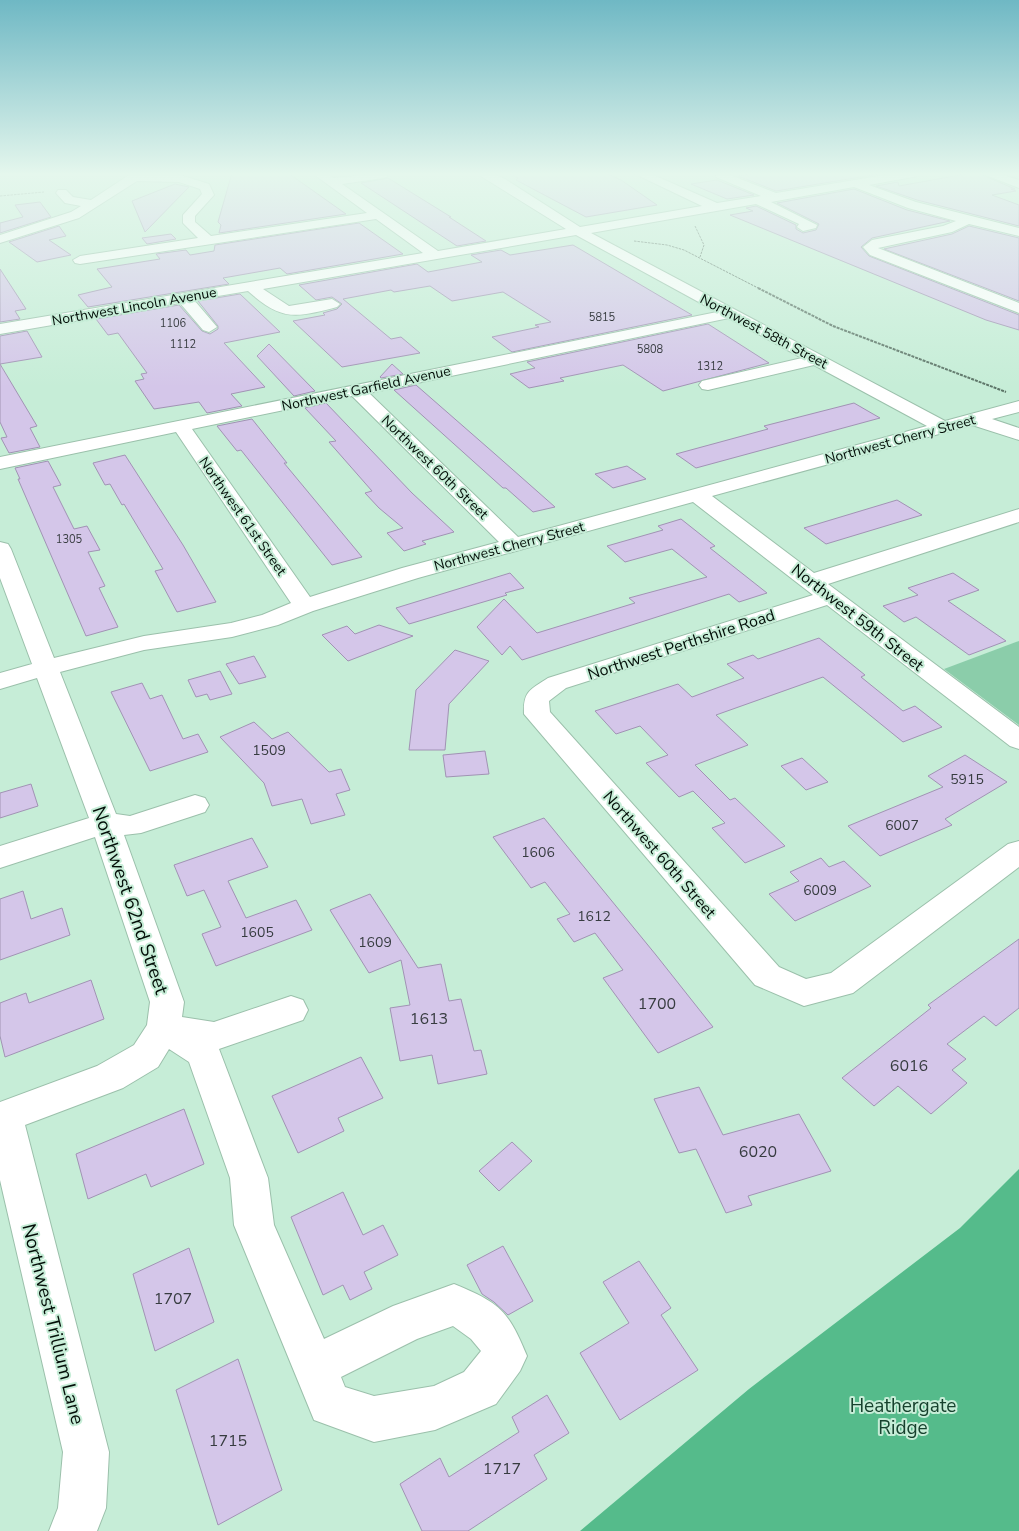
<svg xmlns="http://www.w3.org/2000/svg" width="1019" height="1531" viewBox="0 0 1019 1531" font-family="'Nunito Sans',sans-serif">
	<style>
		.green { fill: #8bcdaa }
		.forest { fill: #55bb8b }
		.building { fill: #d4c6e9; stroke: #a193b4 }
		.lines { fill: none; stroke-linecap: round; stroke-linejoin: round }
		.minor-casing { stroke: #9bc0ab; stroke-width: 2 }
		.path-far1 { stroke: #5c7467; stroke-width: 1; stroke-dasharray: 2.5 1; stroke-linecap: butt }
		.path { stroke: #5c7467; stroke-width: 2; stroke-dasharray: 3 1; stroke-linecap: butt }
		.minor { fill: #fff; fill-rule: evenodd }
		.labels { text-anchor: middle; stroke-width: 4; stroke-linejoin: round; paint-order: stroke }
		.far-number-label { font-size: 11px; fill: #373c40 }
		.far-street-label { font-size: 14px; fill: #030e08; stroke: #c6edd7 }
		.number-label { font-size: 14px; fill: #373c40 }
		.street-label { font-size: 16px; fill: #030e08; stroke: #c6edd7 }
		.near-number-label { font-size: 16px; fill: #373c40 }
		.near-street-label { font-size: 19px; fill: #030e08; stroke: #c6edd7 }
		.near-park-label { font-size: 19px; fill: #16412d; stroke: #c6edd7 }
	</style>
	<rect width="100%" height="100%" fill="#c6edd7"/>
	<path class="green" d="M1019,641V725L944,669Z"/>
	<path class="forest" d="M1019,1169V1531H580L749,1389L960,1228Z"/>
	<g class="building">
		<path d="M232,173H288L346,214L219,233L221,225L218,222Z"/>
		<path d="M508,173H605L621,180L657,205L586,217L516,180L518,178Z"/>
		<path d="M758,173H885L776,191L738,176Z"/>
		<path d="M971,173H978L1015,189H1011L1016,191L992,195L1019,205V226L917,200L876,186L898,182L899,186Z"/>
		<path d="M388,178L451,217H449L486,241L457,246L361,183Z"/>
		<path d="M717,180L754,195L727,199L691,184Z"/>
		<path d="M175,184L189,187L145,232L132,201Z"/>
		<path d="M854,189L907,210L950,221L872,238L861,247L869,256L1019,315V330L986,320L730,215L753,211L746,208L756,206L796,225V229L803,233L816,230L819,224L777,203Z"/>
		<path d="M40,202L51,217L0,233V223L23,217L15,205Z"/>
		<path d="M359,223L403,254L287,274L280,268L223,278L229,284L88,307L78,295L112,287L97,269L160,259L156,254L186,250L190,255L214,251L215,245Z"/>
		<path d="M59,226L66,236L49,240L71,255L37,262L9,242Z"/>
		<path d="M969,226L1019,238V301L884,249L952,234Z"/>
		<path d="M171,234L176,239L147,244L142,238Z"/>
		<path d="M573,245L692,315L512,352L492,337L539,327L535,325L551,322L503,292L452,301L430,286L394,292L391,290L343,299L391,339L401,337L420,353L342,367L293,321L325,315L323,313L337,309L342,304L332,297L316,300L299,285L417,264L428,272L482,262L471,255L501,250L510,255Z"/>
		<path d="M0,269L26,309L15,311L20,319L0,322Z"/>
		<path d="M240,294L280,332L224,343L265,387L231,394L242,406L207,413L199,402L154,409L135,381L144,379L141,374L147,373L118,333L108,335L96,319L179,305L202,331L210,334L218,329V326L198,301Z"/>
		<path d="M708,324L769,363L663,391L623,365L560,378L564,381L529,388L510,374L535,368L527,362Z"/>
		<path d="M27,331L42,357L0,364L37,426L30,428L40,447L9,453L1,438L7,437L0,422V336Z"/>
		<path d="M269,344L315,391L294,396L257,356Z"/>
		<path d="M392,364L403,374L381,378L380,377Z"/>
		<path d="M416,385L495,454L555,507L533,512L506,488H503L394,390Z"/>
		<path d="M326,403L412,493L454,532L422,541L426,544L404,551L387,533L403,528L379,508L365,493L372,491L329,442L336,441L305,408Z"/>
		<path d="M854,403L880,418L696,468L676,454L768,429L764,426Z"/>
		<path d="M252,419L287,463H284L362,557L332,565L241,450L237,451L217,426Z"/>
		<path d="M125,455L183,545L216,602L177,612L155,571L163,569L124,504L122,505L110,484L105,485L93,463Z"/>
		<path d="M48,461L61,485L53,487L74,529L87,526L100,550L88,552L105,586L99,588L118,627L86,636L18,479H20L15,468Z"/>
		<path d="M627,466L646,479L613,488L595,474Z"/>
		<path d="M897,500L922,515L826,544L804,528Z"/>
		<path d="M681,519L715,546L710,548L767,593L739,602L729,594L522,660L510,646L502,655L477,627L504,599L537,633L635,603L629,598L707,577L672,549L625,562L607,546L663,530L658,526Z"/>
		<path d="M510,573L524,588L505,593L507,595L409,624L396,608Z"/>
		<path d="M953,573L979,590L948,601L1006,641L969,655L916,617L904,622L883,606L918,595L908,588Z"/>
		<path d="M379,625L413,636L348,661L322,635L347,626L355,634Z"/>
		<path d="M819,638L865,675L861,677L903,711L915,706L942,727L903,742L823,677L716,715L748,745L695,765L730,800L735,798L785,846L745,863L712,828L725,823L693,791L679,797L646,763L668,755L640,726L616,734L595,711L678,684L692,697L744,678L727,664L753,655L758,659Z"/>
		<path d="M455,650L489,661L449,704L445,750H409L416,690Z"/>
		<path d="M254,656L266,677L239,684L226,664Z"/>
		<path d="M220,671L232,694L210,700L207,694L196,697L188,680Z"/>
		<path d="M142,683L150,699L162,695L183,739L198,734L208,752L150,771L111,692Z"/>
		<path d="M254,722L272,739L288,732L329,772L341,769L350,790L336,794L345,815L311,824L302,799L272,806L264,783L220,737Z"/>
		<path d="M485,751L489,774L446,777L443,755Z"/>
		<path d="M965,755L1007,782L945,819L952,825L880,856L848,826L943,787L928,776Z"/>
		<path d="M802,758L828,782L806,790L781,766Z"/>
		<path d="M31,784L38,806L0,818V793Z"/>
		<path d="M544,818L656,955L713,1027L658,1053L603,978L623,970L595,933L574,942L557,919L570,914L545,882L531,888L493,837Z"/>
		<path d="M252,838L268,867L228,881L246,918L296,900L312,930L216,966L202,934L221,927L204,890L187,896L174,865Z"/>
		<path d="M821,858L829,867L844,861L871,886L795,921L769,894L799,881L790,872Z"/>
		<path d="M23,891L31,919L62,908L70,935L0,960V899Z"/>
		<path d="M370,894L418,968L441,964L449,1001L461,999L474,1051L481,1050L487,1074L438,1084L432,1055L400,1061L390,1008L410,1005L401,960L369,973L330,910Z"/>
		<path d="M1019,939V1008L996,1026L984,1016L947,1044L966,1059L952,1070L967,1083L931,1114L898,1086L874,1106L842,1078L931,1008L928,1005Z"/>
		<path d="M91,980L104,1019L5,1057L0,1036V1003L26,993L29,1003Z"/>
		<path d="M361,1057L383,1098L338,1118L344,1131L298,1153L272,1096Z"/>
		<path d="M699,1087L723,1135L799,1114L831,1171L748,1196L752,1205L726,1213L696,1149L679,1153L654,1099Z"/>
		<path d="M184,1109L204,1164L151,1187L146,1174L88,1199L76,1154Z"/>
		<path d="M512,1142L532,1161L499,1191L479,1171Z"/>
		<path d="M343,1192L363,1235L383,1225L398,1255L364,1272L372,1289L350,1300L343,1285L323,1295L291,1217Z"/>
		<path d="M503,1246L533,1301L508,1315L494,1302L482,1294L467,1265Z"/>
		<path d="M189,1248L214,1322L155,1351L133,1274Z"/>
		<path d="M639,1261L671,1308L661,1315L698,1370L620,1420L580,1353L629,1323L603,1282Z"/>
		<path d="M238,1359L282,1490L218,1525L176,1390Z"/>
		<path d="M547,1395L569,1433L534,1455L547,1479L468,1531H422L400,1484L440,1458L449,1477L519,1432L512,1417Z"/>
	</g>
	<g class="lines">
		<defs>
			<g id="minor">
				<path d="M132,173L180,175L209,184L214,195L195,216V222L211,236L367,213L312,173H326L333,178L387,173V177L383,178L342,184L438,251L566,229L476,173H491L505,179L580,227L702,206L633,173H649L717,203L761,196L716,177V173H725L776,193L897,173H924L918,176L869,185L916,202L1019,228V236L969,224L952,232L878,248L1019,303V313L870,255L863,247L872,240L943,226L956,221L908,208L854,187L771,202L817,225L816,228L803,231L797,227L799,224L756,204L591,233L945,421L1019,401V412L992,419L1019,428V440L972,425L712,496L814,573L1019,509V522L828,584L1019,727V749L1010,746L827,605L566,688L549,701L550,712L779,967L806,979L831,973L1008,844L1019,841V867L853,993L804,1006L755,985L524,714C523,691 530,690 548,678L813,595L693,502L418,578L313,611L278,625L232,637L144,650L60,672L116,814L130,816L195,795L205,798L209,805L205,812L141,833L124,835L184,1002L182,1017L214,1022L291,996L303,1000L308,1010L303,1020L219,1049L268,1178L274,1225L324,1339L393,1306L454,1284C500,1303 508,1310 527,1356L520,1371L496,1404L435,1430L374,1442L314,1420L234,1225L230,1178L189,1062L169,1049L158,1067L123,1088L25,1125L109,1452L106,1508L97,1531H49L58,1508L63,1452L0,1180V1102L97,1066L134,1045L147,1025L150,1002L95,837L0,868V846L89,818L37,678L0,689V673L32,664L0,578V542L8,544L11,549L54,658L144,636L231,623L262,615L291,603L176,432L0,469V457L717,312L576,235L263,289L289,306L332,299L340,304L337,307C295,318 282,321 248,291L194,300L217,327L209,332L203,330L180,303L0,334V324L423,253L376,219L80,264L75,263L73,260L80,256L198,238L183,223V215L202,194L200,189L179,182L137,181L79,218L0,243V235L71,212L81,206L65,203L56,193L58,190H66L73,197L91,200ZM729,318L802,358L702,381L699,385L702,389L708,390L814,365L927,426L518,537L369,393ZM352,396L499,542L402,568L310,597L192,429ZM453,1326L471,1339L481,1351L464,1372L434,1386L374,1396L345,1387L341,1377L417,1339Z"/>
				<path d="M980,173H998L1019,180V188Z"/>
			</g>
		</defs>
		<use href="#minor" class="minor-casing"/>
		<g class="path-far1">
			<path d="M0,196L44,192"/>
			<path d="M695,226L704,245L700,257"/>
			<path d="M634,241L667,245L684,250L760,289"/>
		</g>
		<path class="path" d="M758,288L833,326L1006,392"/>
		<use href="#minor" class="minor"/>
	</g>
	<linearGradient id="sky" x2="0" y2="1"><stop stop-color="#6fb8c4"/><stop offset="0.45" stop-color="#e5f7ed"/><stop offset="1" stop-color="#e5f7ed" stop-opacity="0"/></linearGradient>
	<rect width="1019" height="387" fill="url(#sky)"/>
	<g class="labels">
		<g class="far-number-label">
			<text x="602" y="321">5815</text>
			<text x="173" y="327">1106</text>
			<text x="183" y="348">1112</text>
			<text x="650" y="353">5808</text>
			<text x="710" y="370">1312</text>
			<text x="69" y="543">1305</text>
		</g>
		<g class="far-street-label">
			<text transform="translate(134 306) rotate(-10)" y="5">Northwest Lincoln Avenue</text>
			<text transform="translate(764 331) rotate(28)" y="5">Northwest 58th Street</text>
			<text transform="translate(366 388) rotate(-12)" y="5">Northwest Garfield Avenue</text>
			<text transform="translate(900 439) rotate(-15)" y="5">Northwest Cherry Street</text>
			<text transform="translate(435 467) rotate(44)" y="5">Northwest 60th Street</text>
			<text transform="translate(243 516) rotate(55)" y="5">Northwest 61st Street</text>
			<text transform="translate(509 546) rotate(-15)" y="5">Northwest Cherry Street</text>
		</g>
		<g class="number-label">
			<text x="269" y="755">1509</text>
			<text x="967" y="784">5915</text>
			<text x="902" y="830">6007</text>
			<text x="538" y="857">1606</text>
			<text x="820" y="895">6009</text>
			<text x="594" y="921">1612</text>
			<text x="257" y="937">1605</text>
			<text x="375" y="947">1609</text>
		</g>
		<g class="street-label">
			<text transform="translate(858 617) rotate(38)" y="6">Northwest 59th Street</text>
			<text transform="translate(681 644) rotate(-18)" y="6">Northwest Perthshire Road</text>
			<text transform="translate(660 854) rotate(49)" y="6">Northwest 60th Street</text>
		</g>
		<g class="near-number-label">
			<text x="657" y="1009">1700</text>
			<text x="429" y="1024">1613</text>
			<text x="909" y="1071">6016</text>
			<text x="758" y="1157">6020</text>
			<text x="173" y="1304">1707</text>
			<text x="228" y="1446">1715</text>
			<text x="502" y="1474">1717</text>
		</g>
		<g class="near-street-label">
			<text transform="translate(131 900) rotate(71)" y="7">Northwest 62nd Street</text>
			<text transform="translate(54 1324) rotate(76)" y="7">Northwest Trillium Lane</text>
		</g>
		<g class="near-park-label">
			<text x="903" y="1412">Heathergate<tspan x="903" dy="22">Ridge</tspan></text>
		</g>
	</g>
</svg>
